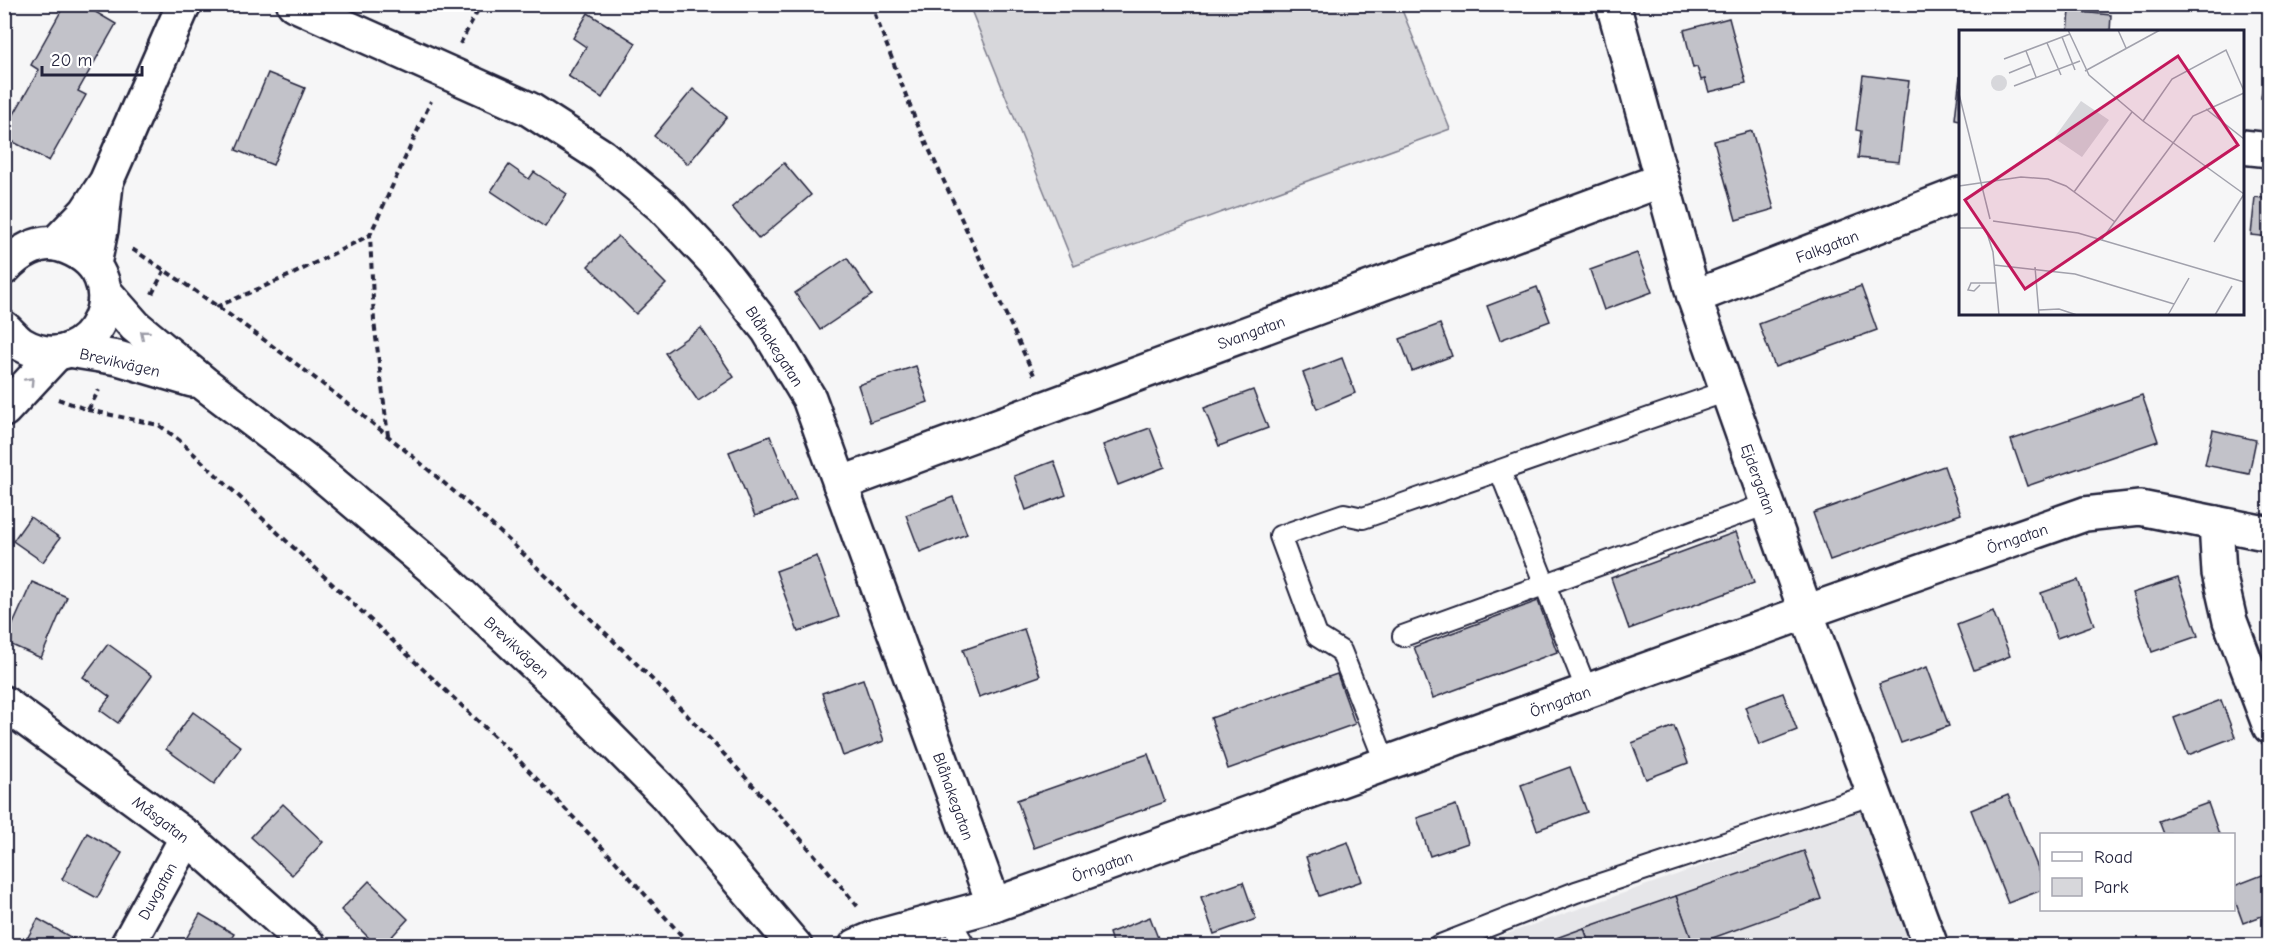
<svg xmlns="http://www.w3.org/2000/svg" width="2274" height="950" viewBox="0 0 2274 950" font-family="'Comic Neue',sans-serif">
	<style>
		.built { fill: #e6e6e9 }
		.green { fill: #d7d7db; stroke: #7c7c8b; stroke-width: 1.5 }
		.building { fill: #c2c2c9; stroke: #22223b; stroke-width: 1.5 }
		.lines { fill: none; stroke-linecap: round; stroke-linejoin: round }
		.lane-casing { stroke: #22223b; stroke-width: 24 }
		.street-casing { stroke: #22223b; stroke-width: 38 }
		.secondary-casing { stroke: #22223b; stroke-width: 38 }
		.path { stroke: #22223b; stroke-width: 4; stroke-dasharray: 6 4.5; stroke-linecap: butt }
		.lane { stroke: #fff; stroke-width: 20 }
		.street { stroke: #fff; stroke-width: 33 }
		.secondary { stroke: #fff; stroke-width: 33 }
		.oneway { stroke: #9c9ca7 }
		.labels { text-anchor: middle; stroke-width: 4.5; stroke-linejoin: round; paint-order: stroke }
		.street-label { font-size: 16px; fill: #22223b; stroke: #fff }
		.inset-road { fill: none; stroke: #a1a1ac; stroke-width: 1.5 }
		.view { fill: #c2185b; fill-opacity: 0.15; stroke: #c2185b; stroke-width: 3 }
		.inset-edge { fill: none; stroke: #22223b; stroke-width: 3 }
	</style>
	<rect width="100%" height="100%" fill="#f6f6f7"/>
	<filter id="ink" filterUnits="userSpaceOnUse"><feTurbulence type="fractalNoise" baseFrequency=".0167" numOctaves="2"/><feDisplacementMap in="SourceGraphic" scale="12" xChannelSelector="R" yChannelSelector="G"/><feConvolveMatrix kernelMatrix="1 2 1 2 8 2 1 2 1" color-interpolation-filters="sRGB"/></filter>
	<g filter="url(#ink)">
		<path class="built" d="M1862,810L1911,945L1472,946Z"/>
		<path class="green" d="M969,5H1400L1450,129L1074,266Z"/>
		<g class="building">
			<path d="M65,4H82L116,24L78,91L86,95L49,161L4,137V132L39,70L31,65Z"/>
			<path d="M2070,11L2111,15L2110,32H2068Z"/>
			<path d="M588,13L636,43L602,98L568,76L586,47L573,38Z"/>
			<path d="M1729,18L1746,83L1709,92L1705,79L1701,80L1697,67L1693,68L1684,30Z"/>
			<path d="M2267,49H2270V99L2261,98Z"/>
			<path d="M268,73L305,88L273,165L236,150Z"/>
			<path d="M1863,75L1909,81L1899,162L1858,158L1861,131L1856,130Z"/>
			<path d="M1960,76V120L1955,119Z"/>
			<path d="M693,89L727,117L688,164L654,136Z"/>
			<path d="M1752,131L1774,209L1736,220L1714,141Z"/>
			<path d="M784,163L811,195L759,239L732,207Z"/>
			<path d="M509,165L529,179L534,172L567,194L545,227L491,191Z"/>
			<path d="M2255,197L2270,199V237L2251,235Z"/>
			<path d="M618,236L666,284L636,314L588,266Z"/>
			<path d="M1637,253L1652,292L1604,310L1590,270Z"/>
			<path d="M847,258L872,295L820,330L795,293Z"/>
			<path d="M1861,286L1877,330L1775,367L1759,324Z"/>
			<path d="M1537,287L1550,321L1500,340L1487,306Z"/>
			<path d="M1440,324L1452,356L1412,371L1400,339Z"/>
			<path d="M701,328L734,377L698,401L665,353Z"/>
			<path d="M1342,358L1355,393L1317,409L1303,373Z"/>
			<path d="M916,366L928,402L870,422L858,385Z"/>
			<path d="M1253,390L1268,428L1219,446L1204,408Z"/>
			<path d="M2142,395L2158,441L2027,486L2011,440Z"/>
			<path d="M1150,428L1165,467L1118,485L1103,445Z"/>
			<path d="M2213,430L2256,440L2249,474L2205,465Z"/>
			<path d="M770,436L796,500L755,516L729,452Z"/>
			<path d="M1054,461L1066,495L1026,510L1014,476Z"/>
			<path d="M1944,466L1961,514L1830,560L1813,513Z"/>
			<path d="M953,497L967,534L920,552L906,515Z"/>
			<path d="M30,517L60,538L43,562L13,541Z"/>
			<path d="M1736,532L1754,583L1629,629L1611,578Z"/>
			<path d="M817,556L839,617L798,632L776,571Z"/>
			<path d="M2178,578L2198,636L2152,652L2132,593Z"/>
			<path d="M2078,580L2094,625L2057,638L2041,593Z"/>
			<path d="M32,582L67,597L41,658L5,642Z"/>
			<path d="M1538,601L1557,652L1433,698L1414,647Z"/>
			<path d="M1993,611L2010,656L1974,670L1957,625Z"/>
			<path d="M1024,629L1040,676L979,697L963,650Z"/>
			<path d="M108,644L152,676L118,723L100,710L110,697L83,677Z"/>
			<path d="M1927,667L1949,726L1901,743L1879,684Z"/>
			<path d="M1337,674L1355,724L1228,769L1211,718Z"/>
			<path d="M863,679L884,741L843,756L822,693Z"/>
			<path d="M1783,693L1797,730L1759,745L1745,707Z"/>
			<path d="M2221,700L2235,737L2188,755L2174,718Z"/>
			<path d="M193,712L241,747L214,784L166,749Z"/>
			<path d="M1674,726L1688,763L1646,779L1632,743Z"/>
			<path d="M1148,754L1165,802L1034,848L1017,800Z"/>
			<path d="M1570,767L1587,812L1537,830L1521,785Z"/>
			<path d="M2008,795L2042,878V890L2008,903L1971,810Z"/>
			<path d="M2208,803L2219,834H2164L2159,821Z"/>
			<path d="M283,804L323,842L292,875L251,837Z"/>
			<path d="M1456,805L1468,843L1430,856L1417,818Z"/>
			<path d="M87,833L122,853L97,898L62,879Z"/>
			<path d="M1348,842L1362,881L1319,896L1306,857Z"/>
			<path d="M1804,851L1821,899L1693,945L1676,896Z"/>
			<path d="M2270,872V913L2243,923L2234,898V886Z"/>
			<path d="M369,881L408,919L383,946H377L341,910Z"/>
			<path d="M1243,882L1256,919L1214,934L1201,897Z"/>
			<path d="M1676,896L1694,946H1590L1584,928Z"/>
			<path d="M200,914L234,934L227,946H182Z"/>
			<path d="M1150,917L1161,946H1113L1109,933Z"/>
			<path d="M38,919L74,939L70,946H23Z"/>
			<path d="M1584,928L1590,946H1534Z"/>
		</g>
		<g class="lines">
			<defs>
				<g id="lane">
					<path d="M1500,471L1587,691"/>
					<path d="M1403,636L1767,504"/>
					<path d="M1386,764L1341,651L1317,636L1280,536L1344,514L1363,518L1727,391"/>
					<path d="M948,918L965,946"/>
					<path d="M1438,946L1576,892L1874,794"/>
				</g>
				<g id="street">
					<path d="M294,4L529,109L602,156L662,206L714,261L768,330L809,398L994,905"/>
					<path d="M1613,4L1694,297L1806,612L1931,946"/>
					<path d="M2242,147L2270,150"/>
					<path d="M55,244L86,212L106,182L184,4"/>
					<path d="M94,264L101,230L106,184"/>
					<path d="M1694,297L1960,194"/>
					<path d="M4,410L57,353"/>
					<path d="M840,484L1662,180"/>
					<path d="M2216,523L2219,573L2230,621L2270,727"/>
					<path d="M4,703L187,837L309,946"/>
					<path d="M127,946L187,837"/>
					<path d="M856,946L877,937L994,905L1806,612L2085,514L2140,508L2270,534"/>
				</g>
				<g id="secondary">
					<path d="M4,268C18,253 39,239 60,245C147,271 92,386 21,344C15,340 10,333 4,328"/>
					<path d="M105,292L135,326L147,336L205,384L305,460L435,570L557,685L668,797L795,946"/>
					<path d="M69,350L118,358L192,380"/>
				</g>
			</defs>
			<use href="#lane" class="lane-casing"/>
			<use href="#street" class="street-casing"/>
			<use href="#secondary" class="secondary-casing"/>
			<g class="path">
				<path d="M871,4L915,119L1035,377"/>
				<path d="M460,44L481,4"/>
				<path d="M132,249C255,328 372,419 482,516C511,541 537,568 565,594C669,693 768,797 859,908"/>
				<path d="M152,294L164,271"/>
				<path d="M216,307L293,274L370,235"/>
				<path d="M58,399L88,410L159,425L179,440L510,751L615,861L691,946"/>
				<path d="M88,410L99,390"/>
				<path d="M388,436L374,321L370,235L431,101"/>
			</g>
			<use href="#lane" class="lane"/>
			<use href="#street" class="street"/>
			<use href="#secondary" class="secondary"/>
		</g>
		<defs><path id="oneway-chevron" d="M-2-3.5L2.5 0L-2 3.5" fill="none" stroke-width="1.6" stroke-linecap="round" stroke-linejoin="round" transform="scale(1.5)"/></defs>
		<g class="oneway">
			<use href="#oneway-chevron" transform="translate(144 334) rotate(-140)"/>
			<use href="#oneway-chevron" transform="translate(30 381) rotate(-47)"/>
		</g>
	</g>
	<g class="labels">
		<g class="street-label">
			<text transform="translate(1827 246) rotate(-21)" y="6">Falkgatan</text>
			<text transform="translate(1251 332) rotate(-20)" y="6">Svangatan</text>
			<text transform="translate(775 346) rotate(57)" y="6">Blåhakegatan</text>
			<text transform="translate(120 362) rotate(13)" y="6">Brevikvägen</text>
			<text transform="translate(1759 479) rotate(70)" y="6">Ejdergatan</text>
			<text transform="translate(2017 538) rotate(-19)" y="6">Örngatan</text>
			<text transform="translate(517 647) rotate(43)" y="6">Brevikvägen</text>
			<text transform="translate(1560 701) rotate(-20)" y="6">Örngatan</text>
			<text transform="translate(954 796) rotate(70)" y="6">Blåhakegatan</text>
			<text transform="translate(161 819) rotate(37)" y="6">Måsgatan</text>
			<text transform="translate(1102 866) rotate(-20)" y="6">Örngatan</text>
			<text transform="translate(157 891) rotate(-61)" y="6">Duvgatan</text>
		</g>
	</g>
	<g transform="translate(1959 30)">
		<rect width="285" height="285" fill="#f6f6f7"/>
		<path d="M32 53a8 8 0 1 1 16 0a8 8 0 1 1-16 0ZM122,71L150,90L123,127L95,108Z" fill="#d7d7db"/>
		<path class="inset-road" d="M109,0L130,45L184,91L285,164M159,0L167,18M103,7L116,40M88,13L102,45M67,21L77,47M45,29L111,4M126,41L201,0M50,43L72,34M55,56L121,31M0,64L31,189M247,79L285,109M184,91L213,49L267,20L285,61M0,156L62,147L89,149L107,156L156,192M115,162L173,82M34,191L119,203L285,252M0,198H24M27,200L34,222L40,285M143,209L234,86L285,63M255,212L285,164M35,235L116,244L215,274M76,237L80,285M21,255L15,261L9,260L12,253H37M80,280L100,279L118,285M209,285L230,248M256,285L273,256"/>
		<path class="view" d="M219,26L279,115L66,259L6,170Z"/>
		<rect width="285" height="285" class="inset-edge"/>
	</g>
	<rect width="2274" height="950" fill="none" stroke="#fff" stroke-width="24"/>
	<rect x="12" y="12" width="2250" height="926" fill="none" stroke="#22223b" stroke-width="2" filter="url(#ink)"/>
	<rect x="2040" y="833" width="195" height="78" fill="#ffffff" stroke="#a7a7b1" stroke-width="1.5"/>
	<rect x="2052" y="852" width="30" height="9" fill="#ffffff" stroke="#a7a7b1" stroke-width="1.5"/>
	<text x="2094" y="863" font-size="18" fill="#22223b">Road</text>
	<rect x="2052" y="878" width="30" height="18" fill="#d7d7db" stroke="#a7a7b1" stroke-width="1.5"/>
	<text x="2094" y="893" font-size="18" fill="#22223b">Park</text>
	<path d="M42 66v9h100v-9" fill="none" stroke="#22223b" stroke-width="3"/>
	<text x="51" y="66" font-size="18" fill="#22223b" stroke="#ffffff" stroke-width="4.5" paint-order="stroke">20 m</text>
</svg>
